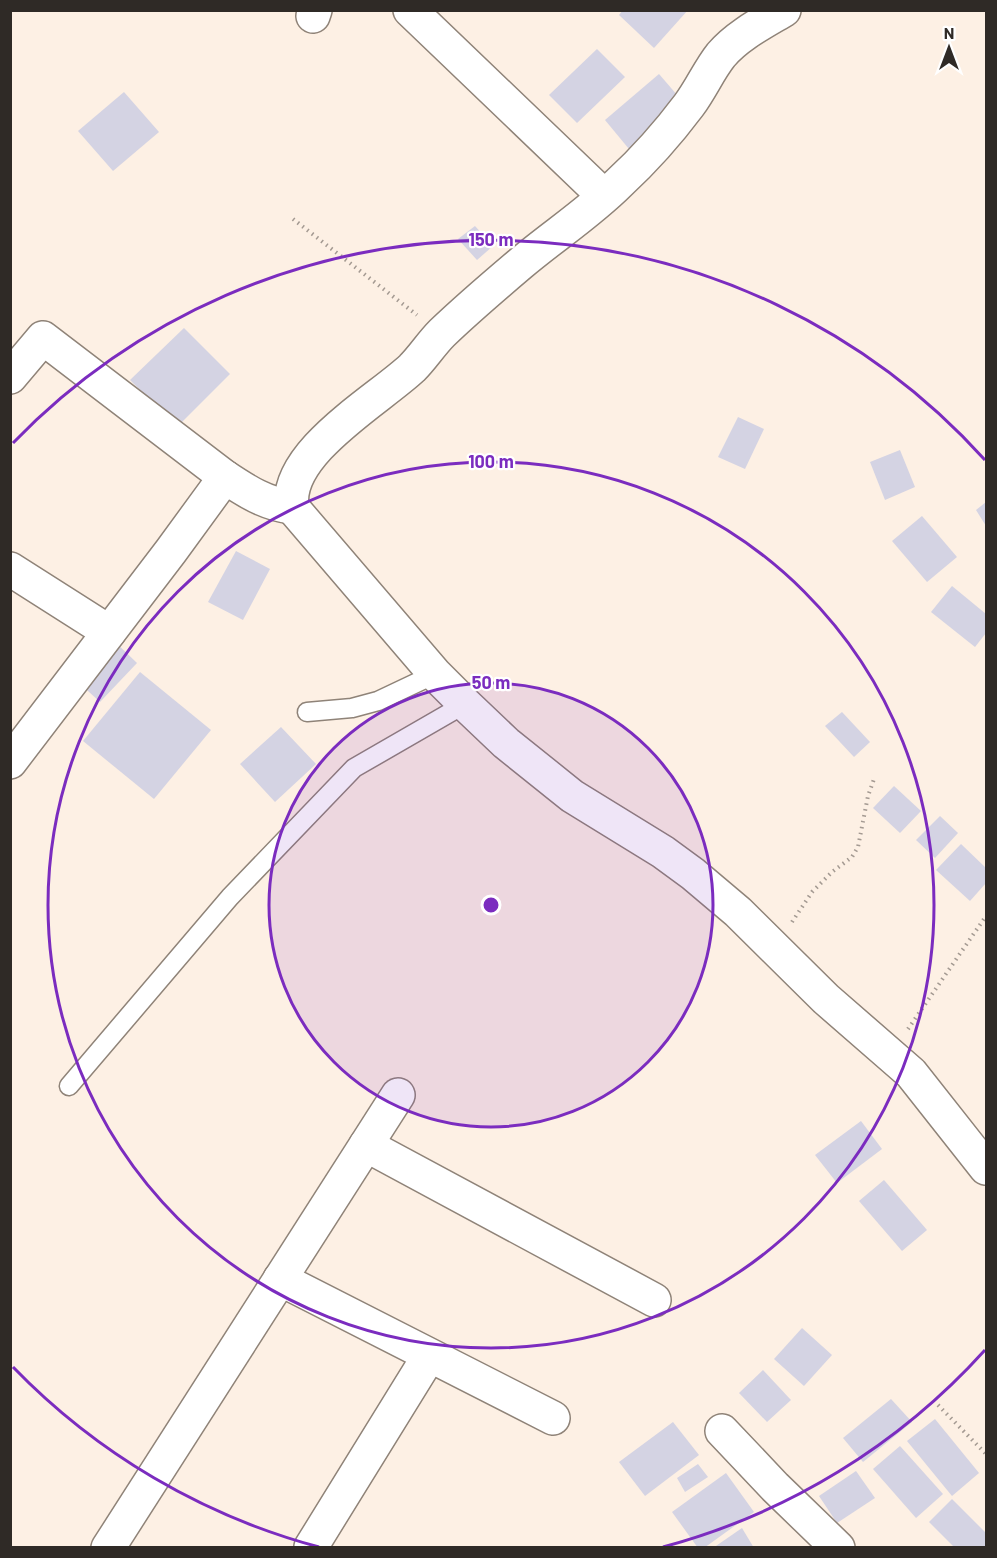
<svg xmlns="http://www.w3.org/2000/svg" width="997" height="1558" viewBox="0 0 997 1558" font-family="Barlow,sans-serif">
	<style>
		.building { fill: #d4d3e3 }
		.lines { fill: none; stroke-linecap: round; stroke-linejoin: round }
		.service-casing { stroke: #8f8378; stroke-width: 21 }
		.minor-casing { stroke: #8f8378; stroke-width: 36 }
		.path { stroke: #a49a92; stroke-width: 4; stroke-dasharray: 1.5 4.5; stroke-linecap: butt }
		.service { stroke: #fff; stroke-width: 18 }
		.minor { stroke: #fff; stroke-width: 33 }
		.ring { fill: none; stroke: #7b2cbf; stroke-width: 3 }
		.centre { fill: #7b2cbf; stroke: #fff; stroke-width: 3 }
		.ring-label { font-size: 18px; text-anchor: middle; font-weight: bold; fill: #7b2cbf; stroke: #fff; stroke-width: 4.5; stroke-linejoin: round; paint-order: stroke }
	</style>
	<rect width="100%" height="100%" fill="#fdf0e4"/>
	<g class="building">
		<path d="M623,10H688L654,48L619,15Z"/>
		<path d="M597,49L625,77L577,123L549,95Z"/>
		<path d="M659,74L684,103L629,149L605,120Z"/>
		<path d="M124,92L159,132L113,171L78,131Z"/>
		<path d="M475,226L493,246L477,260L458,239Z"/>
		<path d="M184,328L230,374L177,427L130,380Z"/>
		<path d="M738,417L764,429L745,469L718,457Z"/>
		<path d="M900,450L915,487L885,500L870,462Z"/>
		<path d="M986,502V526L976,510Z"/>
		<path d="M922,516L957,557L927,582L892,541Z"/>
		<path d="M236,551L270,569L243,620L208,602Z"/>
		<path d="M952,586L986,614V633L975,647L931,612Z"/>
		<path d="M113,640L137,663L100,702L76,680Z"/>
		<path d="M140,672L211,730L154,799L83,741Z"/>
		<path d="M842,712L870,742L854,757L825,726Z"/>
		<path d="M281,727L316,764L275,802L240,764Z"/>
		<path d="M894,786L921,811L900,833L873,808Z"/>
		<path d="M940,816L958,833L935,858L916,840Z"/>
		<path d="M961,844L986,868V883L970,901L936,870Z"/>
		<path d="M861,1121L882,1149L837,1183L815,1155Z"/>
		<path d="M884,1180L927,1230L902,1251L859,1201Z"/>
		<path d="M802,1328L832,1355L804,1386L774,1359Z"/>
		<path d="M763,1370L791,1400L767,1422L739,1393Z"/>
		<path d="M891,1399L912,1422L863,1462L843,1438Z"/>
		<path d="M935,1419L979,1473L952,1496L907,1441Z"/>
		<path d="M673,1422L699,1455L645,1496L619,1462Z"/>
		<path d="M900,1446L943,1494L916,1518L873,1469Z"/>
		<path d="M698,1464L708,1477L685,1492L677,1478Z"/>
		<path d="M856,1471L875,1498L837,1523L819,1496Z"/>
		<path d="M726,1473L754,1512L704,1548H698L672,1512Z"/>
		<path d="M952,1499L986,1533V1548H955L929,1522Z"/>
		<path d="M742,1528L754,1548H713Z"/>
	</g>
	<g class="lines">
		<defs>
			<g id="service">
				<path d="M307,712L352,708L378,701L435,674"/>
				<path d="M69,1086L230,897L354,768L465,704"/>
			</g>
			<g id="minor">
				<path d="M410,10L604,196"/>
				<path d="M784,10C762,23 737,36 721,55C709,70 701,89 689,105C668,133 644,160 619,183C589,213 553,236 520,264C494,286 467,309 442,333C431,344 423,357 412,368C378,400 284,453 292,507L435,674L465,704L506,743L572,796L663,852L693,874L738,912L826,999L911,1073L986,1168"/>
				<path d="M313,16L315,10"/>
				<path d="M10,377L43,338L225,477C246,491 266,504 292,507"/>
				<path d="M10,569L109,632"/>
				<path d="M10,762L171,551L225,477"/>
				<path d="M366,1145L654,1300"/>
				<path d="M280,1279L553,1418"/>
				<path d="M722,1431L775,1487L838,1548"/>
				<path d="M311,1547L429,1356"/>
				<path d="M108,1548L398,1095"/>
			</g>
		</defs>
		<use href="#service" class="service-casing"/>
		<use href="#minor" class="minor-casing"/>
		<g class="path">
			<path d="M293,219L417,315"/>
			<path d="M792,922L812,892L832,872L852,857L858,847L868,796L874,779"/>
			<path d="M908,1029L986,916"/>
			<path d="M938,1405L986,1454"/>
		</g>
		<use href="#service" class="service"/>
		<use href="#minor" class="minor"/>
	</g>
	<circle cx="491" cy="905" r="222" fill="#7b2cbf" fill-opacity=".12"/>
	<g class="ring">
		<circle cx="491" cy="905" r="222"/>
		<circle cx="491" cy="905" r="443"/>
		<path d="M985 1350A665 665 0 0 1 663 1547M319 1547A665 665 0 0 1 13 1367M13 443A665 665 0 0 1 985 460"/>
	</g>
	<circle cx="491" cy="905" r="9" class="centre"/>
	<g class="ring-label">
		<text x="491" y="246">150 m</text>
		<text x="491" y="468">100 m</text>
		<text x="491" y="689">50 m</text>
	</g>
	<rect width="997" height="1558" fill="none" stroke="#2f2a26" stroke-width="24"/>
	<g transform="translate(949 48)" stroke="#ffffff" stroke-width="4.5" paint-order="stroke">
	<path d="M0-4.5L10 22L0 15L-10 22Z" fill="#2f2a26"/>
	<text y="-9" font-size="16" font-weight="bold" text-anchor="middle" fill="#2f2a26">N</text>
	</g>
</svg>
